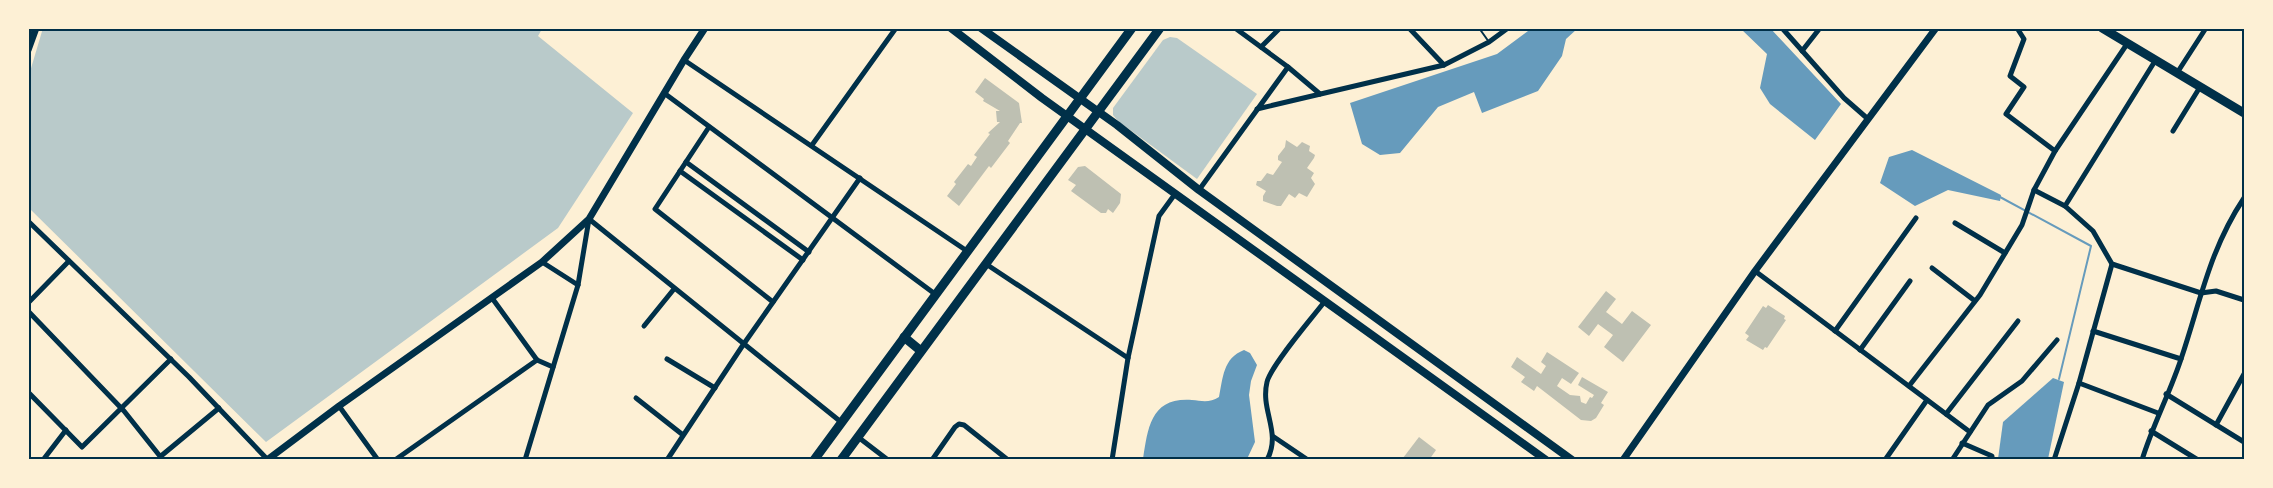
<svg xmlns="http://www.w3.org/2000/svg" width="2273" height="488" viewBox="0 0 2273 488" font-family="'Varela Round',sans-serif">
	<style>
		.green { fill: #b9caca }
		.water { fill: #669bbc }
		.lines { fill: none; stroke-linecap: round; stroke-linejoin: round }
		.stream { stroke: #669bbc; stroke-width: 2 }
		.building { fill: #bec0b2 }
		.service { stroke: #003049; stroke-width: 2 }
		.minor { stroke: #003049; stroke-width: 5 }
		.tertiary { stroke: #003049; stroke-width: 7 }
		.secondary { stroke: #003049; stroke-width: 8 }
		.trunk { stroke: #003049; stroke-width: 9 }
		.neatline { fill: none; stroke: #003049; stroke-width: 2 }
	</style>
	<rect width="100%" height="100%" fill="#fdf0d5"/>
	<g class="green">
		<path d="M43,28L542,29L538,36L633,113L558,228L266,442L29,208V75Z"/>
		<path d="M1170,37L1177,38L1257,94L1197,179L1118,121L1113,115V108L1163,40Z"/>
	</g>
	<g class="water">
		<path d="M1532,28L1577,29L1566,39L1562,56L1538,91L1482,113L1474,92L1438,107L1400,153L1380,155L1362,144L1350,103L1497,54Z"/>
		<path d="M1741,29H1771L1841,104L1815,140L1770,104L1760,88L1767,54Z"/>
		<path d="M1912,150L2001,195L2000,201L1948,190L1915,206L1880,183L1889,157Z"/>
		<path d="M1244,350L1250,353L1257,365L1251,381L1249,395L1255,442L1247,459H1143C1148,427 1151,397 1192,400C1202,401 1210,403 1219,397C1223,378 1223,358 1244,350Z"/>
		<path d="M2053,378L2064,382L2048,459H1998L2003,422Z"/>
	</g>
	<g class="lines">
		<path class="stream" d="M2000,197L2091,246L2059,379"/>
	</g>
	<g class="building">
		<path d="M985,78L1019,103L1022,123H1020L1008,141L1010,143L991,168L989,166L959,206L947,196L956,184L954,182L968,164L971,166L977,157L974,155L990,134L988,133L1000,122H997L996,111H1000L983,101L984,99L975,92Z"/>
		<path d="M1286,140L1297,147L1302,142L1310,146L1309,151L1315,155L1314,158L1307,168L1314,173L1311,178L1315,184L1307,197L1299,193L1295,198L1289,194L1281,206H1277L1263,201V196L1266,191L1256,185L1257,181H1261L1267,173L1273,175L1282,162L1278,160V156L1285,147Z"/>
		<path d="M1085,166L1121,194L1120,203L1113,213L1108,209L1106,213H1101L1071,191L1076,185L1068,180L1078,167Z"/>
		<path d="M1606,291L1616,299L1606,312L1622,324L1632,311L1651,325L1623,362L1604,347L1613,335L1598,324L1589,336L1578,327Z"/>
		<path d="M1768,305L1785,316L1784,319L1786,320L1767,348L1765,347L1763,350L1746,340L1749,336L1745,333L1763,306L1766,308Z"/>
		<path d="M1547,352L1579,373L1571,384L1562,378L1557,386L1570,395L1580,396L1581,402L1586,404L1590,397L1592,398L1594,395L1578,385L1582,377L1608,392L1601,403L1604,405L1596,418L1591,421L1581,420L1537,386L1534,391L1521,382L1525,377L1511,367L1517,357L1541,374L1546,366L1541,362Z"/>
		<path d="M1419,437L1436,450L1429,460H1405L1403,458Z"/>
	</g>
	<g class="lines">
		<path class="service" d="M1479,28L1489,42"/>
		<g class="minor">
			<path d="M1235,28L1288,67L1320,94"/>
			<path d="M1409,28L1444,65"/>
			<path d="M1782,28L1844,98L1868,119"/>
			<path d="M2017,28L2024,39L2010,76L2024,87L2006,114L2055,151"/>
			<path d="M1261,47L1280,28"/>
			<path d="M1802,51L1820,28"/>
			<path d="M684,60L967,251"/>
			<path d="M2177,73L2206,28"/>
			<path d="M664,93L935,294"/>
			<path d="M1257,109L1444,65L1489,42L1508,28"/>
			<path d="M709,127L655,209L773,302"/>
			<path d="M2173,131L2200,87"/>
			<path d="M812,145L896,28"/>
			<path d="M686,162L809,252"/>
			<path d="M680,171L803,260"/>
			<path d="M1199,190L1288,67"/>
			<path d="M2034,190L2065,206L2155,61"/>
			<path d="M2065,206L2093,231L2112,264L2201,293L2216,291L2244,300"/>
			<path d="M28,221L189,377L267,459"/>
			<path d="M1955,223L2005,253"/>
			<path d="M542,262L578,285"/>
			<path d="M986,264L1128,358"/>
			<path d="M1932,268L1975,301"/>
			<path d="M1755,271L1970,432"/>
			<path d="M492,298L537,360L553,367"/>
			<path d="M28,303L69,261"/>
			<path d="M28,311L124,411L163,460"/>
			<path d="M644,326L674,289"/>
			<path d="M1835,331L1916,218"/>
			<path d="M2093,331L2181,359"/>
			<path d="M1860,350L1910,281"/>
			<path d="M667,359L715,388"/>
			<path d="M2079,383L2158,413"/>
			<path d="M1909,386L1980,295L2022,225L2034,190L2055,151L2127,44"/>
			<path d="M28,392L82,447L171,359"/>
			<path d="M2166,394L2244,442"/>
			<path d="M636,398L683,435"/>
			<path d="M339,406L378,460"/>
			<path d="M1946,414L2018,321"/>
			<path d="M2216,425L2244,374"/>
			<path d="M2151,431L2198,460"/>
			<path d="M858,437L888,460"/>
			<path d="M1274,437L1308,460"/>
			<path d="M1962,443L1992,456V460"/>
			<path d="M161,456L219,408"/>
			<path d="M43,460L66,430"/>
			<path d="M395,460L537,360"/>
			<path d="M525,460L578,285L589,219L841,422"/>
			<path d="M667,460L743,345L860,178"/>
			<path d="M932,460L955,427L959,424L964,425L1008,460"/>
			<path d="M1112,460L1128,358L1159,216L1175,194"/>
			<path d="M1267,460C1282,432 1260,411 1267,382C1271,365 1313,317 1325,301"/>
			<path d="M1885,460L1927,400"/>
			<path d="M1952,460L1988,405L2022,381L2057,340"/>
			<path d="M2054,460L2079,383L2112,264"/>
			<path d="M2142,460C2153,424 2171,391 2182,356C2201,299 2210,249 2244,198"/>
		</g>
		<g class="tertiary">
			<path d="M28,50L36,28"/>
			<path d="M267,460L339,406L542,262L589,219L684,60L705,28"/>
			<path d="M1623,460L1755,271L1936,28"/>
		</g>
		<g class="secondary">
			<path d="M951,28L1042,98L1546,460"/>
			<path d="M981,28L1117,125L1199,190L1572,460"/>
		</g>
		<g class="trunk">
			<path d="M2102,28L2244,113"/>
			<path d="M904,337L921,351"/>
			<path d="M814,460L1132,28"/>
			<path d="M841,460L1160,28"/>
		</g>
	</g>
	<rect width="2273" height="488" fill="none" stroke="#fdf0d5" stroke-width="60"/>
	<rect x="30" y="30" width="2213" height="428" class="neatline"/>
</svg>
